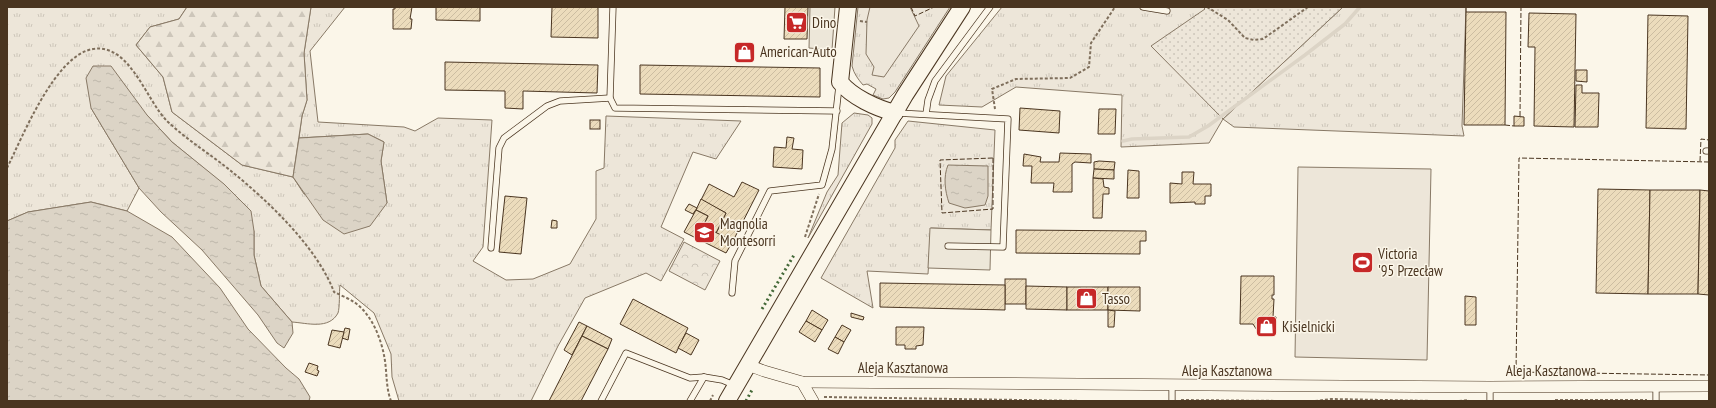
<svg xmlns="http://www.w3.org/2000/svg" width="1716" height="408" viewBox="0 0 1716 408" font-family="'PT Sans Narrow',sans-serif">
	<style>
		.grass { fill: url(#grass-tufts); stroke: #887966 }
		.forest { fill: url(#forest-firs); stroke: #887966 }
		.park { fill: url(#park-crowns); stroke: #887966 }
		.garden { fill: url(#garden-dots); stroke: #887966 }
		.pitch { fill: #ede6d9; stroke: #887966 }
		.parking { fill: #ede7d9; stroke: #887966 }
		.water { fill: url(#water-ripples); stroke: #887966 }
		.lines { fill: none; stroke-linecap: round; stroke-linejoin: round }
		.stream { stroke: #dcd4c6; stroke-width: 3.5 }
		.building { fill: url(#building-hatch); stroke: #4a3520 }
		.lane-casing { stroke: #4a3520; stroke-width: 7 }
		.street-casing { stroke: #4a3520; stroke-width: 12 }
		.secondary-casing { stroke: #4a3520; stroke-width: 18 }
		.path { stroke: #7f6f5c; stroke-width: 2; stroke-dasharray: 3 2; stroke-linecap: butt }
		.lane { stroke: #fbf6e9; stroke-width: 5.5 }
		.street { stroke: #fbf6e9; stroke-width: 11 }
		.secondary { stroke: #fbf6e9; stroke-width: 16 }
		.hedge { stroke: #436837; stroke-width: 3; stroke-dasharray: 2 3; stroke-linecap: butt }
		.fence { stroke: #4a3520; stroke-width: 1; stroke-dasharray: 5 2; stroke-linecap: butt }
		.labels { text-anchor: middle; stroke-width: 3; stroke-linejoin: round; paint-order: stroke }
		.poi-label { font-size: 15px; fill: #4a3520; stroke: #fbf6e9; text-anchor: start }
		.street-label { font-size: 15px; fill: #4a3520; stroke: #fbf6e9 }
	</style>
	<defs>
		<pattern id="grass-tufts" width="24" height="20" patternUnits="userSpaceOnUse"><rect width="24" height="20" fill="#ede6d9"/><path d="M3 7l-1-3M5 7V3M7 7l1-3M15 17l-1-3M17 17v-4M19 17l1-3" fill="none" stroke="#cdc6ba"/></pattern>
		<pattern id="forest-firs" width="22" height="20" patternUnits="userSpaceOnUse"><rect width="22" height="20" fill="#ede6d9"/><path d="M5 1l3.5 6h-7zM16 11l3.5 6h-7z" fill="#cdc6ba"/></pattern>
		<pattern id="park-crowns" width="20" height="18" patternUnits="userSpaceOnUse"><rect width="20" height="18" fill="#ede6d9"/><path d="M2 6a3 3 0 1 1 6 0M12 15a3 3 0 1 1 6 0" fill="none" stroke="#cdc6ba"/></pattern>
		<pattern id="garden-dots" width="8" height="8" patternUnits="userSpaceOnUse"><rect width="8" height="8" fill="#ede6d9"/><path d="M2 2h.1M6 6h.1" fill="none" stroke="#cdc6ba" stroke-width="1.8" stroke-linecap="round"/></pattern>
		<pattern id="water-ripples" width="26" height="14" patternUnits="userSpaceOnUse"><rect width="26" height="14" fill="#dcd4c6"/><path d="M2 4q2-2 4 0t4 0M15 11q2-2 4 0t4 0" fill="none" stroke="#beb7aa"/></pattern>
		<pattern id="building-hatch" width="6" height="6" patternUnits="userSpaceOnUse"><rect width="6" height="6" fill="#ecdcbc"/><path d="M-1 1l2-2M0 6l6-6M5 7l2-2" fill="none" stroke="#ccbda1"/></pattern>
	</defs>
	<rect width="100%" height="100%" fill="#fbf6e9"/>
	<g class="grass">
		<path d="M7,7H187L179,19L150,27L136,45L163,77L172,112L242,165L293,177L304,194L387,203L381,161L384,142L368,134L299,138L302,116L307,100L304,53L311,7H345L310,51L318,122L404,127L415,131L438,118L492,120L483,247L473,261L506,280L533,279L570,264L596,219V171L604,168L606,116L741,121L716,159L693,152L661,227L684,239L661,281L646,273L585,298L558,346L531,401H399L392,377L391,354L374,313L340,285C339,292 340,307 338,313C329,330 307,323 292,322L261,286L254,255V231L223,184L172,142L147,115L91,108L139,188L127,211L91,202L28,212L7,221Z"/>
		<path d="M858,7H950L895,92L889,98L883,99L873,95L876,89L867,84L863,85C858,79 854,74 852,66Z"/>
		<path d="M1002,7H1203L1205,9L1223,119L1343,7H1466L1462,126L1464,136L1234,127L1223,119L1209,143L1121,147L1122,95L1016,87L982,107L939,105L946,76Z"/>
		<path d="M854,113L868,115L872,118V124L808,238L827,192L838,175L842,123Z"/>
		<path d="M908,121L995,130L991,230L931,228L928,274L867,271L873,308L821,278L895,148V140Z"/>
	</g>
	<path class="forest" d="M187,7H311L304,53L307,100L302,116L293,177L242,165L172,112L163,77L136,45L150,27L179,19Z"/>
	<path class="park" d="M684,242L720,261L705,290L669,271Z"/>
	<path class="garden" d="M1203,7H1343L1223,119L1151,46L1205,9Z"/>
	<g class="pitch">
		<path d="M870,7H910L919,26L884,77L872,75L874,67L866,54L867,20Z"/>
		<path d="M1298,167L1431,169L1427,360L1295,357Z"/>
	</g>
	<g class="parking">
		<path d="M810,7H835L832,50L809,48Z"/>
		<path d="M930,228L991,230L990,270L928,268Z"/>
	</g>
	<g class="water">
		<path d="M93,66H111L147,115L172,142L224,184L251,211L254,231V255L261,286L292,322L293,333L284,348L277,343L258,315L202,250L161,212L139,188L91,108L86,78Z"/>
		<path d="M368,134L384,142L381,161L387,203L370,226L344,234L323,220L293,177L299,138Z"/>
		<path d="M948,165L988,166V196L985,205L965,208L949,203C945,191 943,177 948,165Z"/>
		<path d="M91,202L127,211L172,237L220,288L248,329L286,368L299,379L310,397L309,401H7V221L28,212Z"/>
	</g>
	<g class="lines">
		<path class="stream" d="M1123,141L1132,139L1189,137L1208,126L1305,55L1345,24L1360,7"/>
	</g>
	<g class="building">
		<path d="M395,7H412L410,19H412L411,29H393V9H395Z"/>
		<path d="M436,7H480V21L436,20Z"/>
		<path d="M552,7H598V38L551,37Z"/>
		<path d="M785,7H808L807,39H784Z"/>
		<path d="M1466,12H1506L1505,125H1464Z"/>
		<path d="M1529,13L1576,14L1574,127L1534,126L1535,47H1528Z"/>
		<path d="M1648,15L1688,16L1686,129L1646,128Z"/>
		<path d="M445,62L598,65L597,93L523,91V109L505,108V91L445,90Z"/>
		<path d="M640,65L820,68V97L640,94Z"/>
		<path d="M1576,70H1587V82L1576,81Z"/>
		<path d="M1576,85H1582V93H1599L1598,127H1575Z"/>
		<path d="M1020,108L1060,111L1059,133L1019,130Z"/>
		<path d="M1099,109H1116L1115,134H1098Z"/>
		<path d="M1514,116L1524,117V126H1514Z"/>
		<rect x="590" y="120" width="10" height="9"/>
		<path d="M787,137L794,138L792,149L803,150L802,169L773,167L774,147L786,148Z"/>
		<path d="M1060,153L1091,154V163L1075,162L1072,164V192H1053L1054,183H1031L1032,166H1023L1024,154L1041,157L1040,162H1059Z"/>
		<path d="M1099,161L1115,162L1114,170L1094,169V162Z"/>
		<path d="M1094,169L1114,170V179L1093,178Z"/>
		<path d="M1128,170L1139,171V198H1127Z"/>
		<path d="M1182,172H1194L1193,184H1211V196H1205V204H1195V202L1170,203V183L1182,184Z"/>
		<path d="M1093,178L1103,179L1104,187L1109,188V194H1103L1102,218H1093Z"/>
		<path d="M742,182L759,190L733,241L716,233L726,213L701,200L709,184L734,197Z"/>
		<path d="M1598,189L1650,190L1648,294L1596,293Z"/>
		<path d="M1650,190H1700L1698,294H1648Z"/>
		<path d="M1700,190L1709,191V295L1698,294Z"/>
		<path d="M505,196L527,198L521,254L499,252Z"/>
		<path d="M701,199L726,213L716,233L703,226L708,216L696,210Z"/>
		<path d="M689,204L697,208L693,214L685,210Z"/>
		<path d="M696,210L708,216L703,226L733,241L726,253L684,232Z"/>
		<path d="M552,220L557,221V228H551Z"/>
		<path d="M1016,230L1146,231V241H1140V254L1016,253Z"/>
		<path d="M1241,276H1274V295H1272V299H1274L1273,317H1276L1275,333H1262L1260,335L1253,324H1240Z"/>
		<rect x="1005" y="279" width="21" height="25"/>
		<path d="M880,283L1005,285V310L880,307Z"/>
		<path d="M1026,286L1067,287V310L1026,309Z"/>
		<rect x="1067" y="287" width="41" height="23"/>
		<path d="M1108,287H1140V311L1108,310Z"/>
		<path d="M1465,296L1476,297V325H1465Z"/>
		<path d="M633,299L688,328L676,353L620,324Z"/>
		<path d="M812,310L828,320L822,330L806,321Z"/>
		<path d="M1108,310L1115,311L1114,327H1108Z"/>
		<path d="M851,313L864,317L863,320L851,317Z"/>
		<path d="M806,321L822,330L815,342L799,332Z"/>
		<path d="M579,322L587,326L572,355L564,350Z"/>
		<path d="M842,325L851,330L844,342L835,337Z"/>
		<path d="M587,326L612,339L608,349L582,336Z"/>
		<path d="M896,327H924L923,345L916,346V349H905V345H896Z"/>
		<path d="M345,328L350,329L348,340L342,338Z"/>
		<path d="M332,330L344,332L340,348L328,345Z"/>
		<path d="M686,333L699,340L691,355L678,348Z"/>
		<path d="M582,336L608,349L581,401H549Z"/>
		<path d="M835,337L844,342L838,354L828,349Z"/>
		<path d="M309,363L318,366L317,370L319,371L317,376L305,372Z"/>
	</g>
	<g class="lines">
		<defs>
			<g id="lane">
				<path d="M613,7L610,98L615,108L837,111"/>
				<path d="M1143,7L1167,11"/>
				<path d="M897,113L1008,119L1003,247L948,246"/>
				<path d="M926,114L928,100L935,81L990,7"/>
				<path d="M1706,151H1709"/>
				<path d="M491,248L499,148L504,138L547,106L560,101L610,98"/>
				<path d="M732,293L735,261L770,191L822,185L832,149L839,86"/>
				<path d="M1172,385V401"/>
				<path d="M601,401L626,353L690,378L704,377L722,380L734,385"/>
				<path d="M690,401L704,377"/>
				<path d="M1490,401V387"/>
				<path d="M1656,401V386"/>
			</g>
			<g id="street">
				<path d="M748,365L764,371L802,382L1490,387L1709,386"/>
				<path d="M802,382L813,401"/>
			</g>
			<g id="secondary">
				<path d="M848,7L840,82C852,97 876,108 895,113"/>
				<path d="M727,401L905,95L962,7"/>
			</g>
		</defs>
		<use href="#lane" class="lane-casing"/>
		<use href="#street" class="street-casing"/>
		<use href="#secondary" class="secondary-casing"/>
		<g class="path">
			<path d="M1207,7L1228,20L1245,38L1254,40L1263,39L1308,7"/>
			<path d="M860,21L867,22"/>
			<path d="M995,109L992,89L1016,79L1070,78L1089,67L1091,43L1115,7"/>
			<path d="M7,168C23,136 55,55 93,49C130,43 146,100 167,121C187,140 210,154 231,171C268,201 317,247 334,292C340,295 348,298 354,302C372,314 382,340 385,361C387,375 386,388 391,401"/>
			<path d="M805,237L819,194"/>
			<path d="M824,397L1087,401"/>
			<path d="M1181,400L1284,401"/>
			<path d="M1555,400H1647"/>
			<path d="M710,401L713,395"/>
			<path d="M1315,401L1331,399L1436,401"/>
			<path d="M1459,401L1469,400"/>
		</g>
		<use href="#lane" class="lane"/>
		<use href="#street" class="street"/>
		<use href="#secondary" class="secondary"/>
		<g class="hedge">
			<path d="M762,309L794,255"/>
			<path d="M746,401L753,388"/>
		</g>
		<g class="fence">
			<path d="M911,7L915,16L934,7"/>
			<path d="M1466,7V12"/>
			<path d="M1520,116L1521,7"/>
			<path d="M1505,125L1514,126"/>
			<path d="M993,158V209L942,213L940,160Z"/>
			<path d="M1700,161L1701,139L1709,140"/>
			<path d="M1709,162L1519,158L1516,372L1709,375"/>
		</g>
	</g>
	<defs>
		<symbol id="supermarket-square" viewBox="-11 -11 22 22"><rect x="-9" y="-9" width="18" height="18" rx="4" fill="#c62828" stroke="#fbf6e9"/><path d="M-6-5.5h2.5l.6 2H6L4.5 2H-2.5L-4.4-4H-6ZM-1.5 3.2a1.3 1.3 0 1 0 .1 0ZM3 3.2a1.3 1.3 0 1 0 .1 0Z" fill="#fff"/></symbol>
		<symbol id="shop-square" viewBox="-11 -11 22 22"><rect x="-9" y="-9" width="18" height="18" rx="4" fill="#c62828" stroke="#fbf6e9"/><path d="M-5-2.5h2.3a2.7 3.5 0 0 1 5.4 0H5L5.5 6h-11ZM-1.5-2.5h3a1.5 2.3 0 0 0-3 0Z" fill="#fff"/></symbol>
		<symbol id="school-square" viewBox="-11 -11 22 22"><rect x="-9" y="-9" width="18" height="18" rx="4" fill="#c62828" stroke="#fbf6e9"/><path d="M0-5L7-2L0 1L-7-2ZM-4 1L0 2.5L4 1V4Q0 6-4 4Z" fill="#fff"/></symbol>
		<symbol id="stadium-square" viewBox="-11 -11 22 22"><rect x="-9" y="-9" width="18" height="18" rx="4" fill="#c62828" stroke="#fbf6e9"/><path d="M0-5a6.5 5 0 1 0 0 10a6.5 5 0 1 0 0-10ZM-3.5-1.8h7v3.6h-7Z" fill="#fff"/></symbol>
	</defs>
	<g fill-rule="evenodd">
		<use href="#supermarket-square" x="784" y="10" width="25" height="25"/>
		<use href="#shop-square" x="732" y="40" width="25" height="25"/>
		<use href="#school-square" x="692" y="220" width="25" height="25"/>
		<use href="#stadium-square" x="1350" y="250" width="25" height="25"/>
		<use href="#shop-square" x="1074" y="286" width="25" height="25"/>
		<use href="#shop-square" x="1254" y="314" width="25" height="25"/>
	</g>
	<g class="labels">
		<g class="poi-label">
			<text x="812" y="28">Dino</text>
			<text x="760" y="57">American-Auto</text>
			<text x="720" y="229">Magnolia<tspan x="720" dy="17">Montesorri</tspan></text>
			<text x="1378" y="259">Victoria<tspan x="1378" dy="17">'95 Przecław</tspan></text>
			<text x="1102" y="304">Tasso</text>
			<text x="1282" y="332">Kisielnicki</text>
		</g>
		<g class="street-label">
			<text x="903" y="373">Aleja Kasztanowa</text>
			<text x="1227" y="376">Aleja Kasztanowa</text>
			<text x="1551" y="376">Aleja Kasztanowa</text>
		</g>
	</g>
	<rect width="1716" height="408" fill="none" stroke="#4a3520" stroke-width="16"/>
</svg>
